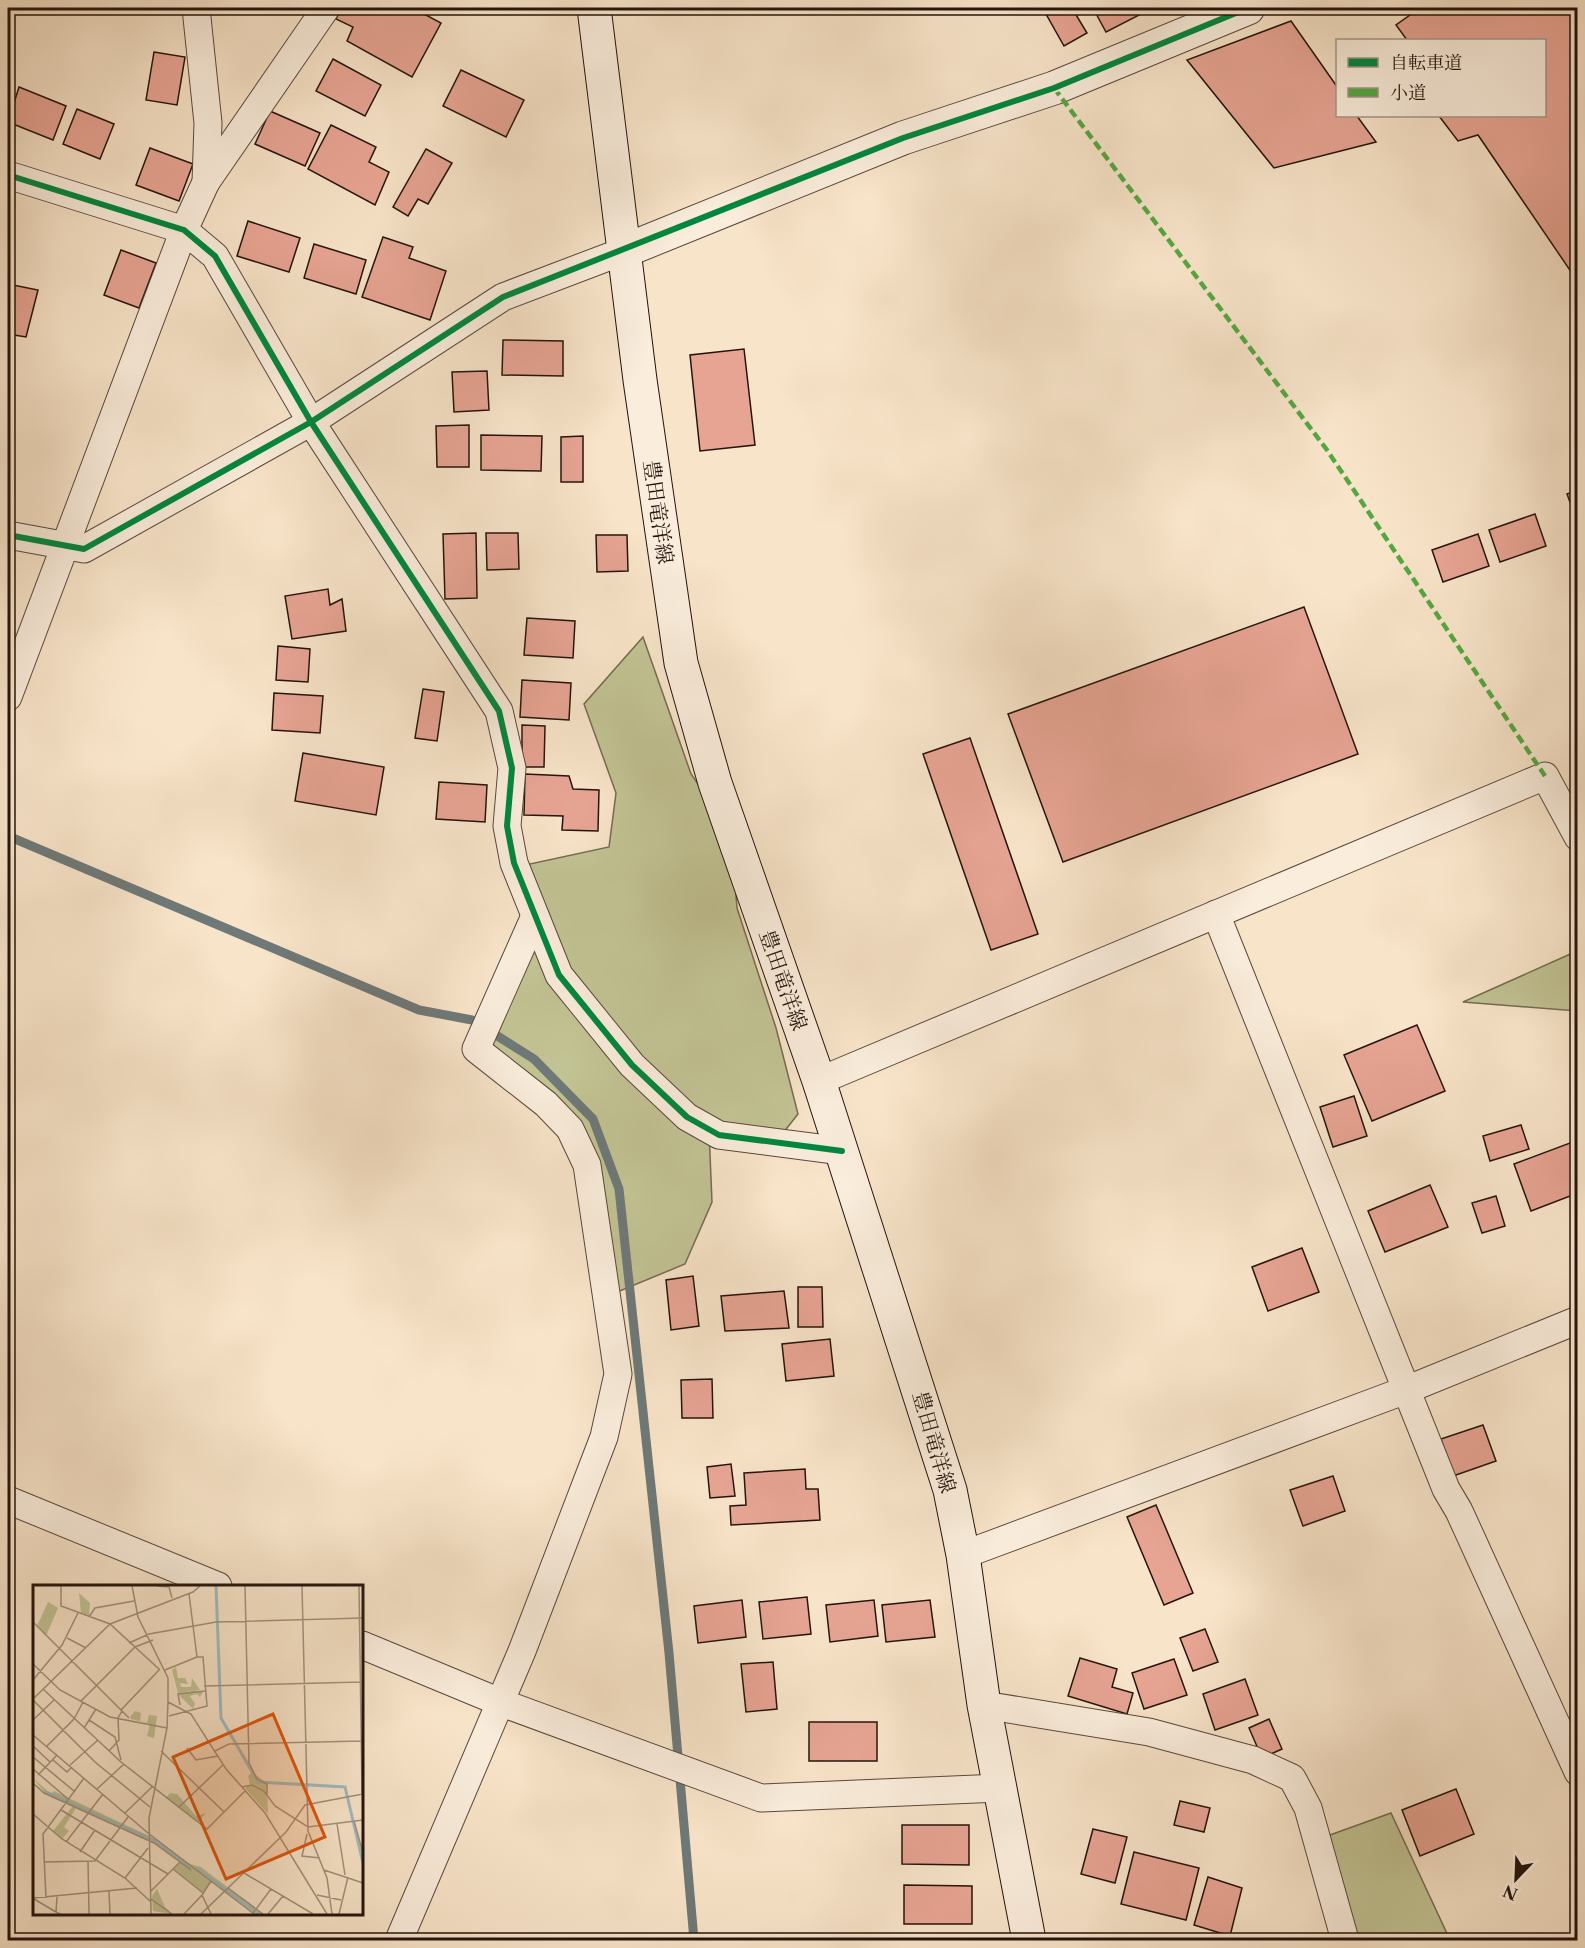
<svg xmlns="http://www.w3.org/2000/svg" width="1585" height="1948" viewBox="0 0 1585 1948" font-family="'Libre Caslon Text','Noto Serif JP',serif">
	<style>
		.green { fill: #c2c394; stroke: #736c50; stroke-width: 1.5 }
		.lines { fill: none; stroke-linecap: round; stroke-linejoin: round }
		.stream { stroke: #6e7978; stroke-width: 9 }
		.building { fill: #e7a493; stroke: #24140d; stroke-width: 1.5 }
		.minor-casing { stroke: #59483c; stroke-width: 29 }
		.tertiary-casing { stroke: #59483c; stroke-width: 35 }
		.secondary-casing { stroke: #24140d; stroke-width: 35 }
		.minor { stroke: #faeddc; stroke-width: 27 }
		.tertiary { stroke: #faeddc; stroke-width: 33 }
		.secondary { stroke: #faeddc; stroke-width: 33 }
		.quiet { stroke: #53a841; stroke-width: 4.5; stroke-dasharray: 9 4.5; stroke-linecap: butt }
		.cycleway-casing { stroke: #faeddc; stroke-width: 10 }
		.cycleway { stroke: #00873e; stroke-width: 6 }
		.labels { text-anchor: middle; stroke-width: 5; stroke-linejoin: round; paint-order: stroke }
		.street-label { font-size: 21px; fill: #24140d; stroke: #faeddc }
		.inset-river { fill: none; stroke: #a0bcbf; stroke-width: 3 }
		.inset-road { fill: none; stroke: #a3917e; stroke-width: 1.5 }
		.view { fill: #de560c; fill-opacity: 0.15; stroke: #de560c; stroke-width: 3 }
		.inset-edge { fill: none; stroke: #24140d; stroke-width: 3 }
	</style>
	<rect width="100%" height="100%" fill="#f8e4c9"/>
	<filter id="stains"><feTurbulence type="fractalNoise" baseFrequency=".00333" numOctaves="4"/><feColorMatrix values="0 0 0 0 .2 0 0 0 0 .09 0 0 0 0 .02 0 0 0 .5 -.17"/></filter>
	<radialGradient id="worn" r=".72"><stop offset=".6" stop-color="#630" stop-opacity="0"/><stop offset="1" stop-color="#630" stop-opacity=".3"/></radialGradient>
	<g class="green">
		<path d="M643,637L691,774L731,832L737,908L776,1028L798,1114L776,1142L709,1130L712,1202L685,1264L610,1295L573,1136L486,1057L535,916L516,867L609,847L616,793L584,704Z"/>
		<path d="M1577,951V1011L1463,1002Z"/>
		<path d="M1391,1813L1450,1940H1341L1316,1840Z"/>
	</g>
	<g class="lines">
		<path class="stream" d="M8,836L419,1010L472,1020L534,1059L593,1119L619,1189L669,1653L694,1940"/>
	</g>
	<g class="building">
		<path d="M342,8H413L441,23L412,77L347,41L353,27L336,19Z"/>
		<path d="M1058,8H1072L1087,33L1064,46L1046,14Z"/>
		<path d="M1093,8H1145L1147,11L1106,32Z"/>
		<path d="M1420,8H1573L1578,16V282L1478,135L1458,141L1439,116H1544V40H1407L1396,25Z"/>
		<path d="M1291,21L1338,88V116H1357L1376,142L1274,168L1187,60Z"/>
		<path d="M154,52L185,57L177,105L146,100Z"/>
		<path d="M333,59L381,85L365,116L316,91Z"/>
		<path d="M461,70L524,100L506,137L443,106Z"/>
		<path d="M19,87L66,106L53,140L8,122Z"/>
		<path d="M77,109L114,124L100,159L63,144Z"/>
		<path d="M270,111L320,133L305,166L255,144Z"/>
		<path d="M331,125L376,147L369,162L389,172L375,205L308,169Z"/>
		<path d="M150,148L193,164L179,201L136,185Z"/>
		<path d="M426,149L452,163L428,204L418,199L408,216L393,207Z"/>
		<path d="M248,221L300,238L289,272L237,256Z"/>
		<path d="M383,237L413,247L409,258L446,271L430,320L362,297Z"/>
		<path d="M314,244L366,260L356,294L304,278Z"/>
		<path d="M121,250L156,263L139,308L104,295Z"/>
		<path d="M8,284L38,290L26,337L8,334Z"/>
		<path d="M503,340L563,341V376L502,375Z"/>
		<path d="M744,349L755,445L700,451L690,355Z"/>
		<path d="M487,371L489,410L454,412L452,372Z"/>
		<path d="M469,425V467H437L436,426Z"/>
		<path d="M481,435L542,436L541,471L481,470Z"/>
		<path d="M583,436V482H561V437Z"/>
		<path d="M1578,490V524L1567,494Z"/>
		<path d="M1535,514L1546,546L1500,562L1489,530Z"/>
		<path d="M476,533L477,598L445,599L443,534Z"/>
		<path d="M486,533H518L519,569L487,570Z"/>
		<path d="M1478,534L1489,566L1443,582L1432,550Z"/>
		<path d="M596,535H627L628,571L597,572Z"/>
		<path d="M328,589L330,605L342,599L346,631L292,639L285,596Z"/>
		<path d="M1304,607L1358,754L1063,862L1008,714Z"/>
		<path d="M527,618L575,621L573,658L524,655Z"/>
		<path d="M278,646L310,649L308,682L276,680Z"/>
		<path d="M522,680L571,683L569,720L520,717Z"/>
		<path d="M423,689L444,692L437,741L415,738Z"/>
		<path d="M274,693L323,696L320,733L272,730Z"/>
		<path d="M522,725L545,726L544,767H522Z"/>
		<path d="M970,738L1038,934L991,950L923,754Z"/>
		<path d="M303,753L384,767L376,815L295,801Z"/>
		<path d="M525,774L569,776L573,789L599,790L598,831L562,830L563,816L524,815Z"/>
		<path d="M439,782L487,785L485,822L436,819Z"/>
		<path d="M1417,1025L1445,1091L1372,1121L1344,1055Z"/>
		<path d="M1354,1096L1367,1136L1333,1147L1320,1107Z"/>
		<path d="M1521,1125L1529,1149L1490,1161L1483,1136Z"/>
		<path d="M1578,1140V1193L1531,1211L1514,1164Z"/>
		<path d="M1430,1185L1448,1227L1385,1252L1368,1211Z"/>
		<path d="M1496,1196L1505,1226L1482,1233L1472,1203Z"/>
		<path d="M1302,1248L1319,1292L1268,1311L1252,1267Z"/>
		<path d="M693,1276L699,1326L671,1330L666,1280Z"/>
		<path d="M798,1287H822L823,1327H798Z"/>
		<path d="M784,1291L789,1328L725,1331L721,1296Z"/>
		<path d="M830,1339L834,1376L786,1381L782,1344Z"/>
		<path d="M712,1379L713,1418H682L681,1380Z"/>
		<path d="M1483,1425L1496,1461L1453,1476L1441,1439Z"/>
		<path d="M731,1464L735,1496L710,1498L707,1467Z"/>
		<path d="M805,1469L806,1489H818L820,1520L731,1525L730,1506L746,1505L744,1473Z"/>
		<path d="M1333,1476L1345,1511L1303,1526L1290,1490Z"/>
		<path d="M1156,1505L1193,1593L1164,1605L1127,1517Z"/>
		<path d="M807,1597L811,1634L763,1639L759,1602Z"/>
		<path d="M742,1600L746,1637L698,1643L694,1606Z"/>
		<path d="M874,1600L878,1636L830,1642L826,1605Z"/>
		<path d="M930,1600L935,1637L886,1642L882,1605Z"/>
		<path d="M1205,1629L1218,1662L1193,1671L1180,1638Z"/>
		<path d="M1080,1658L1117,1669L1112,1687L1133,1693L1127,1714L1068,1696Z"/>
		<path d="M1174,1659L1187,1695L1144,1709L1132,1673Z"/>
		<path d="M773,1662L777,1709L746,1712L741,1664Z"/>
		<path d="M1245,1679L1258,1715L1215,1730L1203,1694Z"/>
		<path d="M1269,1719L1282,1749L1262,1758L1249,1728Z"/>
		<rect x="809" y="1722" width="68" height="39"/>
		<path d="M1456,1789L1474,1834L1420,1856L1402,1810Z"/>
		<path d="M1180,1801L1210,1808L1204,1832L1174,1825Z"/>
		<path d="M902,1825H969V1865L902,1864Z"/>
		<path d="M1093,1829L1127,1837L1115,1883L1081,1874Z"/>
		<path d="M1134,1852L1199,1868L1186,1920L1121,1904Z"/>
		<path d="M1208,1877L1242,1888L1230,1936L1194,1925Z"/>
		<path d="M904,1885L972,1886V1924H904Z"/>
	</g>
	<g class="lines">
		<defs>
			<g id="minor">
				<path d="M8,175L184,230L215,256L311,422L499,711L512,768L507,826L514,863L559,975L632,1065L687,1117L719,1135L842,1151"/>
				<path d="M206,182L326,8"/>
				<path d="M8,535L84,549L311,422L503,297L624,251"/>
				<path d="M8,697L184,230L206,182L208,123L196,8"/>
				<path d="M1216,914L1446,1489L1459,1511L1578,1772"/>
				<path d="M819,1081L1545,776L1578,837"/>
				<path d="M8,1500L218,1586"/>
				<path d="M963,1555L1406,1390L1578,1320"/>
				<path d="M362,1645L502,1703L761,1798L1000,1788"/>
				<path d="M984,1705L1149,1732L1253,1760L1292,1778L1308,1808L1345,1940"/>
				<path d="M399,1940L522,1651L604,1437L618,1374L587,1165L570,1129L546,1104L476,1049L535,916"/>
			</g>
			<path id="tertiary" d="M624,251L903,138L1054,88L1248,8"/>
			<path id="secondary" d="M594,8L640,380L681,663L715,783L819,1081L950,1490L963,1555L984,1705L1029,1940"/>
		</defs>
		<use href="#minor" class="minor-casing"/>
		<use href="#tertiary" class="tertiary-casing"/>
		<use href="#secondary" class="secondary-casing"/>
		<use href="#minor" class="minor"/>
		<use href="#tertiary" class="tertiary"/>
		<use href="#secondary" class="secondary"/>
		<path class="quiet" d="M1054,88L1327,450L1545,776"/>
		<defs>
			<g id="cycleway">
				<path d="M8,175L184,230L215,256L311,422L499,711L512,768L507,826L514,863L559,975L632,1065L687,1117L719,1135L842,1151"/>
				<path d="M8,535L84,549L311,422L503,297L903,138L1054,88L1248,8"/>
			</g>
		</defs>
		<use href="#cycleway" class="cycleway-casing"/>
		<use href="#cycleway" class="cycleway"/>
	</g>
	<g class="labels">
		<g class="street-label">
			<text transform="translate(658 512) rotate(82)" y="7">豊田竜洋線</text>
			<text transform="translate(783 980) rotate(71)" y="7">豊田竜洋線</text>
			<text transform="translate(934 1442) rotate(74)" y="7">豊田竜洋線</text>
		</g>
	</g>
	<g transform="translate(33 1585)">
		<rect width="330" height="330" fill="#f8e4c9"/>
		<path d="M46,8L57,18L56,30L48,28ZM15,17L25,23L13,51L4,41ZM143,82L145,93H152L155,99L147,98L148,102H158L159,93L167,105L161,106L170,107L167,112L164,109L157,111L162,119L160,124L146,110L159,106L145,108L139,85ZM102,126L108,128L107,136L114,138L116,130L124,131L121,153L114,151L117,139L98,134L97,132ZM219,187L234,198L235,229L212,203L217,200L215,191ZM0,193L18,209L21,206L120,253L157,279L168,282L230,329H221L179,296L170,308L141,284L147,277L121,258L43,223L31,242L36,246L29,254L20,246L40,221L13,209ZM137,208L144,209L163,231L173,228L165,237L133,213ZM124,304L132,322L139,329L120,326L119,311Z" fill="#c2c394"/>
		<path class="inset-river" d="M183,1L188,133L225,197L312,202L330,278M11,206L121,255L158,283M163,283L226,329"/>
		<path class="inset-road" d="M28,1V21L77,39L127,85M99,1L105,32L135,93V117L158,129L193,184L232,228L294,329M124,1L136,2L139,13M212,1L216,178L224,194L234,199V209M269,1L275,246L294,293L299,329M326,1L329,209M156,9L164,72M56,32L62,23L101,16M0,37L96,133M34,53L53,63M96,58L116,49L183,37L330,33M0,79L27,105L77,132L134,143M132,85L164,72M0,95L29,60L45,28M171,101L328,97M10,104L88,177L174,244L212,206M0,114L77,39L160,7L167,1M0,115L62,177L117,222M48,116L102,62L120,55M147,120L145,109L172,106M88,125L126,85M136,131L174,121L170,72H164M0,135L21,115M56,135L82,152L88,175M51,143L63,124M0,150L115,248L221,329M0,161L17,177M14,161L41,134L50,117M154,163L163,175L185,171M76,166L86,155L85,133L89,126M128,166L191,227M182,166L196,159L328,156M0,172L41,206M20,175L34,187L38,183M37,180L65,155M0,184L35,214M5,190L24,170M0,198L11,208L121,258L158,285M209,202L219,200L231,206L242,221L275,242L330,235M64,204L91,179M146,222L190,180M28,225L135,289M92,228L119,202M0,229L29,254L92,293L117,316M321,236L330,268M304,239L312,290M274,249L269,271L287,273M33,257L70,209M47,267L62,245M55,276L56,329M11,277L62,276L95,232M140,284L170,308M291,285L330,298M211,288L280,329M92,293L115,263M195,303L230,329M76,306L77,329M117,307L147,277M284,310L308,315M24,312L23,327L27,329M0,313L104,303M13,313L10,249L51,193M1,314L23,327M118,314L139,329M220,328L238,304M118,329L116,233L134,143L135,117M151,329L169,310M168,329L253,247L272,220L330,209M178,329L169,310L178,296M235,329L250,311M306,329L315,292"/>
		<path class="view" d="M240,129L292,252L193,294L140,172Z"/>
		<rect width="330" height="330" class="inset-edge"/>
	</g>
	<rect width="1585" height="1948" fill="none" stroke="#f8e4c9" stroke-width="30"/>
	<rect x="9" y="9" width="1567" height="1930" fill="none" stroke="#24140d" stroke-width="3"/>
	<rect x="15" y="15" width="1555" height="1918" fill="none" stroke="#24140d" stroke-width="1.5"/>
	<rect x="1336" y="39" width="210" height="78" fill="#faeddc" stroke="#a49689" stroke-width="1.5"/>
	<rect x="1348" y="58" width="30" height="9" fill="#00873e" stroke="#a49689" stroke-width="1.5"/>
	<text x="1390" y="69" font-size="18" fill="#24140d">自転車道</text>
	<rect x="1348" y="88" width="30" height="9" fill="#53a841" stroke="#a49689" stroke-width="1.5"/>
	<text x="1390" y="99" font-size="18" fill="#24140d">小道</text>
	<g transform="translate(1516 1879) rotate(203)" stroke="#faeddc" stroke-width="4.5" paint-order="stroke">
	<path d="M0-4.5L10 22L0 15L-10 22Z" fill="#24140d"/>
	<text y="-9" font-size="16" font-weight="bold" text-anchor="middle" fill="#24140d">N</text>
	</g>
	<rect width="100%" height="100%" filter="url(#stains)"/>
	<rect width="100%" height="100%" fill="url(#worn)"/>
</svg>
